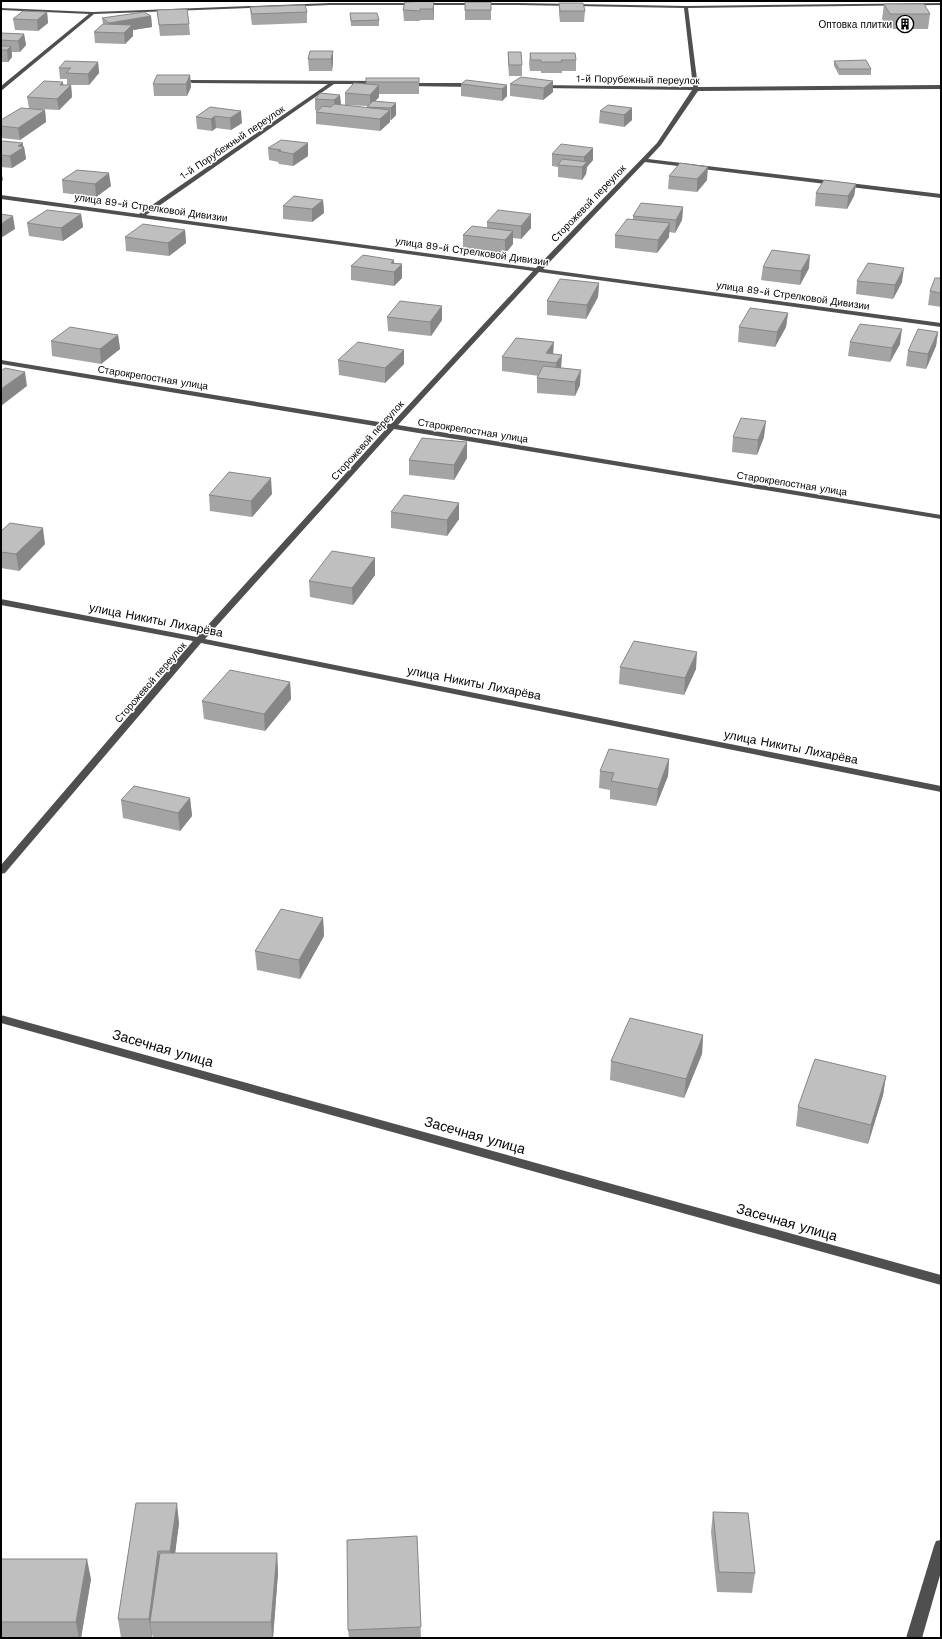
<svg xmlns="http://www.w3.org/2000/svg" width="942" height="1639" viewBox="0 0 942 1639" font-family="'Work Sans',sans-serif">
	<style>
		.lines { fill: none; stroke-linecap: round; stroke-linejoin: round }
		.minor { fill: #4f4f4f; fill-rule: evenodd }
		.wall { fill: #a4a4a4 }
		.shaded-wall { fill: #868686 }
		.building { fill: #bfbfbf; stroke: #868686 }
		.labels { text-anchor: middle; stroke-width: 3; stroke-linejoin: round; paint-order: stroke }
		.far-poi-label { font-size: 10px; fill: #000; stroke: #fff; text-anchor: end }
		.far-street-label { font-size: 10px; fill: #000; stroke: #fff }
		.street-label { font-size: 12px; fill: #000; stroke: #fff }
		.near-street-label { font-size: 14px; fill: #000; stroke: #fff }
	</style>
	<rect width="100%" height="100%" fill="#fff"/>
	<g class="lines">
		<g class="minor">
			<path d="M330,3H519L686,6L941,3V5L688,8L698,87L941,85V89L698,91L661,145L648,159L941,194V198L645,162L543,269L941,323V327L539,272L398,425L941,515V519L394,429L205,639L941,786V792L201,643L5,873L1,874V865L193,641L1,605V599L197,637L387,428L1,364V360L391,424L533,271L1,199V195L139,214L328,84L192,83L190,82V80L379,81L381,82V84H334L146,215L536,268L657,143L692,90L541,88L539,87V85L693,87L684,8L519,5H330L94,14L1,91V86L89,14L1,10V8L93,12Z"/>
			<path d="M403,83H473L476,85L473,87L405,86L403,85Z"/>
			<path d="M1,1015L941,1275V1285L1,1023Z"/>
			<path d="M941,1540V1572L922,1638H906L934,1546L936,1541Z"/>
		</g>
	</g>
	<g class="wall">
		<path d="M434,1V20H420V21H404L403,10Z"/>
		<rect x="465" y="2" width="26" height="18"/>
		<path d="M559,3L585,11L584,22H560L559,14Z"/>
		<path d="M884,4L930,14L928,29H888L882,19Z"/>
		<path d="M250,7L307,12V23L252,25L251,18Z"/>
		<path d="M157,10L189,24L190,35L160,36Z"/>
		<path d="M47,12L48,23L38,31L15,30L13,19Z"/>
		<path d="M350,13L379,20V26H351Z"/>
		<path d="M151,16L152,27L133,30V36L125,44L95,43L94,32L103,24L102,18Z"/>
		<path d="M1,33L24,34L26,45L20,52H12V57L8,62H1Z"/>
		<path d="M333,51V62L332,71H309L308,59Z"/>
		<path d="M508,52L522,65V76H509L508,63Z"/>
		<path d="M530,53L576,60V71H562V73H541V71H530L529,64Z"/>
		<path d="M834,61L871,69V75H839L834,66Z"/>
		<path d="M98,62L99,73L89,85H67V79H60L59,68Z"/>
		<path d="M190,75L191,87L187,96H154L153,84Z"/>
		<path d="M419,78V94H379V97L375,101L396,103V115L391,120H390V122L380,131L316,124V112L318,111L315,110V99L340,95L341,105L367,108L368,106L345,105V93L366,84V82Z"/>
		<path d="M553,81V92L543,100L510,96V84Z"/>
		<path d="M461,84L507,85V96L502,101L461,96Z"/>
		<path d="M63,85H71L72,97L59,110L39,109L45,110L46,122L20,140L1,138V120L29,108L27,97Z"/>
		<path d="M210,107L242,123L231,130L216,128L212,131L197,129L196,117Z"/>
		<path d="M632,108V120L624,127L599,123L600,111Z"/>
		<path d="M1,142L24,147L26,159L12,168L1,167Z"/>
		<path d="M308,143V156L293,166L279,164L278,162L269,160L268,148Z"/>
		<path d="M593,148V160L587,167L586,174L582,180L558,177V167L552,166V154Z"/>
		<path d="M77,170L111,186L96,197L63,193L62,180Z"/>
		<path d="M669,176L707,180L697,192L668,189Z"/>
		<path d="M856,184L854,196L847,209L815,206L816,193Z"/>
		<path d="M323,200L324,213L312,222L283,219V206Z"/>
		<path d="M683,207L682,220L675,233L669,232V237L657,253L615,248V235L633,219V216Z"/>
		<path d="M81,214L83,227L63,241L29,236L27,223Z"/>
		<path d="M531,214V228L521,239L513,238V244L505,254L463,249V235L487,228V222Z"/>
		<path d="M185,230L186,243L169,256L126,251L125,237Z"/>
		<path d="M394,260V263L402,264V278L394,286L351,280V266Z"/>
		<path d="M763,267L809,268L800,285L761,280Z"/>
		<path d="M941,278V307L928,305L930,291Z"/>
		<path d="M857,281L902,282L893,299L856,294Z"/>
		<path d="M599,283L598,297L586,319L547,315V301Z"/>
		<path d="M442,306V320L431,336L388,331L387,317Z"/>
		<path d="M788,313L786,327L775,347L738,342L739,327Z"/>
		<path d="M938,332L936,346L926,369L906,366L908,351Z"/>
		<path d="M118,335L120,349L101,364L52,356L51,341Z"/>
		<path d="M850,342L900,344L890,362L848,356Z"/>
		<path d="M554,354L561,368L580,385L575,396L537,393V378L539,376L502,371V357Z"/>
		<path d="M338,360L404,364L385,383L339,375Z"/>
		<path d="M733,437H764L757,455L732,452Z"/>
		<path d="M467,458L454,480L409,475V460Z"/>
		<path d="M272,494L252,517L210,511L209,495Z"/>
		<path d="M391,512L459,519L447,536L391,528Z"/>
		<path d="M1,531L45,544L19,571L1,568Z"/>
		<path d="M375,558V575L353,605L310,597L309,581Z"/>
		<path d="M620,667L696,669L684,695L619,684Z"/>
		<path d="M290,682L291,699L265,731L204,719L202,701Z"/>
		<path d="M669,759L668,776L656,806L610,799V790L599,788L600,771Z"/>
		<path d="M190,798L192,816L180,831L123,818L121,800Z"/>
		<path d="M323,918L324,936L300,979L257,970L255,951Z"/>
		<path d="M703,1035L702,1054L684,1098L610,1080L611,1061Z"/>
		<path d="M886,1076L883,1095L868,1144L796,1126L798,1107Z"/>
		<path d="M136,1503L179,1523L175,1553H277L278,1573L273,1638H153L152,1634V1638H121L118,1619Z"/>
		<path d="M713,1512L755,1573L752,1593L717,1592L711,1532Z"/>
		<path d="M417,1536L421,1638H349L348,1630Z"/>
		<path d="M1,1559L91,1579L81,1638H1Z"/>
	</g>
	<g class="shaded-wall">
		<path d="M434,1V20L433,9Z"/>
		<path d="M47,12L48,23L38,31L37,20Z"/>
		<path d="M151,16L152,27L133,30V36L125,44L124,33H110L109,23Z"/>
		<path d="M24,34L26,45L20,52L18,41Z"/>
		<path d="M11,46L12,57L8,62L7,50Z"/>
		<path d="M333,51V62L332,71L331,59Z"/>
		<path d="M98,62L99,73L89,85L88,74Z"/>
		<path d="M190,75L191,87L187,96L186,84Z"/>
		<path d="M553,81V92L543,100L544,88Z"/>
		<path d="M63,82L64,92L71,85L72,97L59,110L57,99L60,85Z"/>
		<path d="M379,85V97L370,107V95Z"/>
		<path d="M507,85V96L502,101V89Z"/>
		<path d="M340,95L341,107L335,112L334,100Z"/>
		<path d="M396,103V115L391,120V108Z"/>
		<path d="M632,108V120L624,127V115Z"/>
		<path d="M45,110L46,122L20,140L18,128Z"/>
		<path d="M390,110V122L380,131V119Z"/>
		<path d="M241,111L242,123L231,130L230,118Z"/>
		<path d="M215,116L216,128L212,131L211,119Z"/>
		<path d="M23,143V147H24L26,159L12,168L10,156L18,146Z"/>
		<path d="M308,143V156L293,166V154Z"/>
		<path d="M593,148V160L587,167L586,174L582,180V167L584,165V157Z"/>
		<path d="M708,167L707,180L697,192V179Z"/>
		<path d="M1,169L3,180L1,182Z"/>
		<path d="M109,173L111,186L96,197L95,184Z"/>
		<path d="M856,184L854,196L847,209L848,196Z"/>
		<path d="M323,200L324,213L312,222V209Z"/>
		<path d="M683,207L682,220L675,233L676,220Z"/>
		<path d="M81,214L83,227L63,241L61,228Z"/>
		<path d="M531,214V228L521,239V226Z"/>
		<path d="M13,216L15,229L1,238V224Z"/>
		<path d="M670,223L669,237L657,253L658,240Z"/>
		<path d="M185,230L186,243L169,256L168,243Z"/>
		<path d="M513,231V244L505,254V240Z"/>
		<path d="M810,255L809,268L800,285L801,271Z"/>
		<path d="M394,260V272L402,264V278L394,286V272L391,263Z"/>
		<path d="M904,268L902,282L893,299L895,285Z"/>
		<path d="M599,283L598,297L586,319L587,305Z"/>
		<path d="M442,306V320L431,336L430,322Z"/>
		<path d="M788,313L786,327L775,347L777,332Z"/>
		<path d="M902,329L900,344L890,362L892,348Z"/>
		<path d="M938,332L936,346L926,369L928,354Z"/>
		<path d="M118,335L120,349L101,364L100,349Z"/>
		<path d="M554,342L553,357L546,353Z"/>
		<path d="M404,350V364L385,383V368Z"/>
		<path d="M562,355L561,370L556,378V363Z"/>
		<path d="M581,370L580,385L575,396V382Z"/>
		<path d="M25,372L27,386L1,406V389Z"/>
		<path d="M766,421L764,437L757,455L758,440Z"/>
		<path d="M467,442V458L454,480V465Z"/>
		<path d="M271,478L272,494L252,517L251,501Z"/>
		<path d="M459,503V519L447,536V520Z"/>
		<path d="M43,528L45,544L19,571L16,554Z"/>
		<path d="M375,558V575L353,605L352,588Z"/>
		<path d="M697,652L696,669L684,695L685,678Z"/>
		<path d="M290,682L291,699L265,731L264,714Z"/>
		<path d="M669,759L668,776L656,806L658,789Z"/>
		<path d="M190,798L192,816L180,831L178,813Z"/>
		<path d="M323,918L324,936L300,979L299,960Z"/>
		<path d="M703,1035L702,1054L684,1098L686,1079Z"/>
		<path d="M886,1076L883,1095L868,1144L871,1125Z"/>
		<path d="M177,1503L179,1523L173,1570L170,1551Z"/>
		<path d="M158,1551L161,1570L150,1622L152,1634V1638L149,1619Z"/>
		<path d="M277,1553L278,1573L273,1638H272L271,1622Z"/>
		<path d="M87,1559L91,1579L81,1638H79L76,1622Z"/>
	</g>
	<g class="building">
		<path d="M434,1L433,9H420V11L403,10L405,2Z"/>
		<rect x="465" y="2" width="26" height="8"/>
		<path d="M559,3H583L585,11H560Z"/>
		<path d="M884,4H924L930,14H890Z"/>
		<path d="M305,5L307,12L252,14L250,7Z"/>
		<path d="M187,9L189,24L159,25L157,10Z"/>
		<path d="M23,11L47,12L37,20L13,19Z"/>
		<path d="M144,12L151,16L109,23L102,18Z"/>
		<path d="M350,13H377L379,20L351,21Z"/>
		<path d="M103,24L132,25L124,33L94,32Z"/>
		<path d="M1,33L24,34L18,41L1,40Z"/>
		<path d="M1,46H11L7,50H1Z"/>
		<path d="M310,51H333L331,59H308Z"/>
		<path d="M508,52H521L522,65H509Z"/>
		<path d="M530,53H575L576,60H561L562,62H541V60H531Z"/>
		<path d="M866,60L871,69H839L834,61Z"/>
		<path d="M65,61L98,62L88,74L66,73L71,68H59Z"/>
		<path d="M157,75H190L186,84H153Z"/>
		<path d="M521,77L553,81L544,88L510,84Z"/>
		<rect x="366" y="78" width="53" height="4"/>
		<path d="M466,80L507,85L502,89L461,84Z"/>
		<path d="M44,81L63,82L60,85H71L57,99L27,97Z"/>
		<path d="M354,83L379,85L370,95L345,93Z"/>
		<path d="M320,93L340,95L334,100L315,99Z"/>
		<path d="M373,101L396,103L391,108L367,107Z"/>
		<path d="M334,104L390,110L380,119L316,112L323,106L331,107Z"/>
		<path d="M608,105L632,108L624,115L600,111Z"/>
		<path d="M210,107L241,111L230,118L215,116L211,119L196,117Z"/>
		<path d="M21,108L45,110L18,128L1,126V120Z"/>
		<path d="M281,140L308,143L293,154L278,151L281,150L268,148Z"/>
		<path d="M3,141L23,143L18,146L24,147L10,156L1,155V142Z"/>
		<path d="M561,144L593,148L584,157L552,154Z"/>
		<path d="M562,159L587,162L582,167L558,165Z"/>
		<path d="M680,163L708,167L697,179L669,176Z"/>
		<path d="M77,170L109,173L95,184L62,180Z"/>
		<path d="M824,180L856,184L848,196L816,193Z"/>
		<path d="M294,196L323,200L312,209L283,206Z"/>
		<path d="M641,203L683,207L676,220L633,216Z"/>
		<path d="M47,210L81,214L61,228L27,223Z"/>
		<path d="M498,210L531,214L521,226L487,222Z"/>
		<path d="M1,214L13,216L1,224Z"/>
		<path d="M627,219L670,223L658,240L615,235Z"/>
		<path d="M143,224L185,230L168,243L125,237Z"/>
		<path d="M472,226L513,231L505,240L463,235Z"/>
		<path d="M772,250L810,255L801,271L763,267Z"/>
		<path d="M363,255L394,260L391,263L402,264L394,272L351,266Z"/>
		<path d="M868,263L904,268L895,285L857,281Z"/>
		<path d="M935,278H941V293L930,291Z"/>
		<path d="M560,279L599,283L587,305L547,301Z"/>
		<path d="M400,301L442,306L430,322L387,317Z"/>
		<path d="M750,308L788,313L777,332L739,327Z"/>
		<path d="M860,324L902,329L892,348L850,342Z"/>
		<path d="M70,327L118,335L100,349L51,341Z"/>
		<path d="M918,329L938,332L928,354L908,351Z"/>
		<path d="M516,338L554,342L546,353L562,355L556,363L502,357Z"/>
		<path d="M358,342L404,350L385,368L338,360Z"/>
		<path d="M543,366L581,370L575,382L537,378Z"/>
		<path d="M5,368L25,372L1,389V371Z"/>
		<path d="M741,418L766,421L758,440L733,437Z"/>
		<path d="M422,438L467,442L454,465L409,460Z"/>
		<path d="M229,472L271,478L251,501L209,495Z"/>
		<path d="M404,495L459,503L447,520L391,512Z"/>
		<path d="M10,523L43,528L16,554L1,552V531Z"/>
		<path d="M332,551L375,558L352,588L309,581Z"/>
		<path d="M634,641L697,652L685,678L620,667Z"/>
		<path d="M230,670L290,682L264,714L202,701Z"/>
		<path d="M609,749L669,759L658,789L611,781L614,773L600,771Z"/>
		<path d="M134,786L190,798L178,813L121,800Z"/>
		<path d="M281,909L323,918L299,960L255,951Z"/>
		<path d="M630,1018L703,1035L686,1079L611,1061Z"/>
		<path d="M815,1059L886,1076L871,1125L798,1107Z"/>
		<path d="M136,1503H177L170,1551H158L149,1619H118Z"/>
		<path d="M713,1512L748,1513L755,1573L719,1572Z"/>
		<path d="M417,1536L421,1627L348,1630L347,1540Z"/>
		<path d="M160,1553H277L271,1622H150Z"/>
		<path d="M1,1559H87L76,1622H1Z"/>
	</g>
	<defs>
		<symbol id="building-ring" viewBox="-11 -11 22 22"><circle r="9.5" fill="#fff" stroke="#000" stroke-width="1.5"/><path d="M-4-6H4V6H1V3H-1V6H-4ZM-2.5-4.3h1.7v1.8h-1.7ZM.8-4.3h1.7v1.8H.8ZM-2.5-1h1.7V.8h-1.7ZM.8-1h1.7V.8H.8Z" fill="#000"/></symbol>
	</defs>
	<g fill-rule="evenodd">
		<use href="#building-ring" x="895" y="14" width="20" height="20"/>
	</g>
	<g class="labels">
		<g class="far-poi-label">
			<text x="892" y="28">Оптовка плитки</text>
		</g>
		<g class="far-street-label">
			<text transform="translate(638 79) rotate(1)" y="4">1-й Порубежный переулок</text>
			<text transform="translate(232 142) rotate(-34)" y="4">1-й Порубежный переулок</text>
			<text transform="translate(588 203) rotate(-46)" y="4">Сторожевой переулок</text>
			<text transform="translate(151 207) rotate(8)" y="4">улица 89-й Стрелковой Дивизии</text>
			<text transform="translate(472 251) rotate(8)" y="4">улица 89-й Стрелковой Дивизии</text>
			<text transform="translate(793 295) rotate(8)" y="4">улица 89-й Стрелковой Дивизии</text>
			<text transform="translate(153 377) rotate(9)" y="4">Старокрепостная улица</text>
			<text transform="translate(473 430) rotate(9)" y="4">Старокрепостная улица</text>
			<text transform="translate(367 440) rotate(-48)" y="4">Сторожевой переулок</text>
			<text transform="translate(792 483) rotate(9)" y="4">Старокрепостная улица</text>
			<text transform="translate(150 682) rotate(-49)" y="4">Сторожевой переулок</text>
		</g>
		<g class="street-label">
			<text transform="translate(156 620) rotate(11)" y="4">улица Никиты Лихарёва</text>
			<text transform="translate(474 683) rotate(11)" y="4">улица Никиты Лихарёва</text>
			<text transform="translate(791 747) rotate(11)" y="4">улица Никиты Лихарёва</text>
		</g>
		<g class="near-street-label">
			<text transform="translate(163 1048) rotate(16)" y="5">Засечная улица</text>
			<text transform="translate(475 1135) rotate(16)" y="5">Засечная улица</text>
			<text transform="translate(787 1222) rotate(16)" y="5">Засечная улица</text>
		</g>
	</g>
	<rect width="942" height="1639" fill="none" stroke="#000000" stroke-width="4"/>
</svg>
